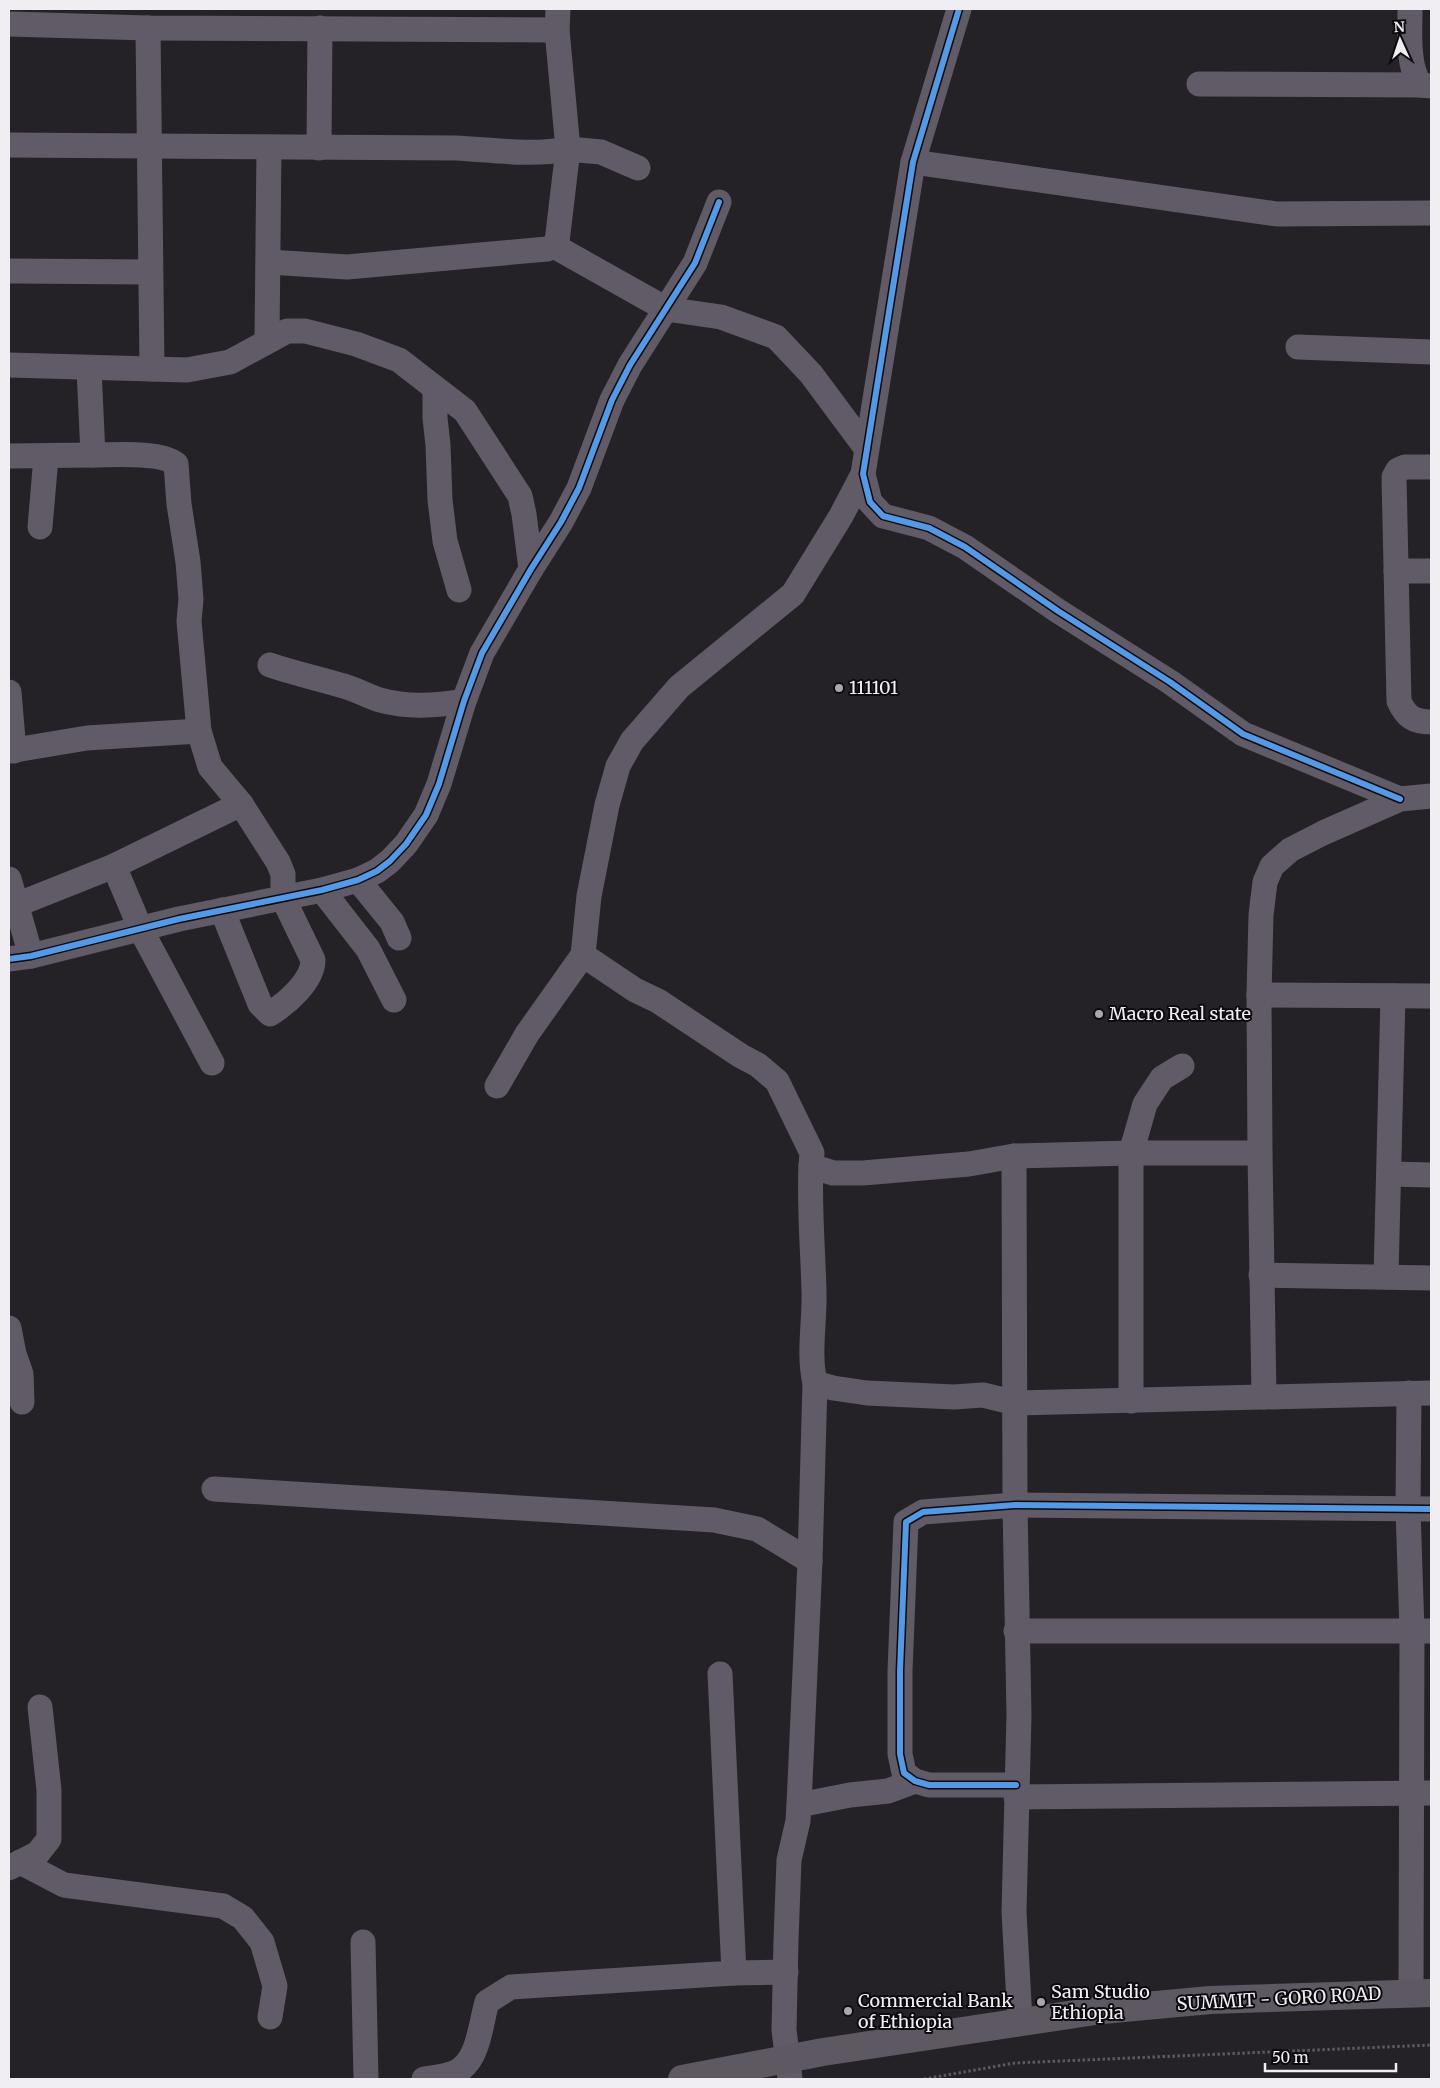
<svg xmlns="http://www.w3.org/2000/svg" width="1440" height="2088" viewBox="0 0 1440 2088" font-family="Merriweather,serif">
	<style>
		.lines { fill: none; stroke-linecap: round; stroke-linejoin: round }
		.path { stroke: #5d5862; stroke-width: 3; stroke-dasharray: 2.5 2.5; stroke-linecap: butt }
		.minor { stroke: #615b68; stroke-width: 25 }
		.highway { stroke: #5d5862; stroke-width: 28 }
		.cycleway-casing { stroke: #0c0a0e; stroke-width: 9 }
		.cycleway { stroke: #5399e6; stroke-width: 6 }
		.poi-dot { fill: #a9a6ac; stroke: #0c0a0e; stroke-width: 2 }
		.labels { text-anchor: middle; stroke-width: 4; stroke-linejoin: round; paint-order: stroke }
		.poi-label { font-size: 18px; fill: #f0edf3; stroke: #0c0a0e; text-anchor: start }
		.street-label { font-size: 18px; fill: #f0edf3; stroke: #0c0a0e }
	</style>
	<rect width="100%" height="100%" fill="#242227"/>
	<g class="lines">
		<path class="path" d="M924,2079L1015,2063L1431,2045"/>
		<g class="minor">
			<path d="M959,9L913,162L863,474L870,502L883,516L929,528L965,547L1058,611L1170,682L1243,734L1400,799"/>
			<path d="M1410,9C1410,33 1407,64 1420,85L1431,86"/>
			<path d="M9,24L148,28L557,30L558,9"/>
			<path d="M148,28L152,369"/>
			<path d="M1199,84L1420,85"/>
			<path d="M9,145L456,148C493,150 531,156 568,149L557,30"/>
			<path d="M319,148L320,28"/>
			<path d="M913,162L1277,214L1431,213"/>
			<path d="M554,246L666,309L721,317L776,337L811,374L866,448"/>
			<path d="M269,262L347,267L547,249L554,246L557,242L568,149L601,152L638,168"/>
			<path d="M9,271L150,272"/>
			<path d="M267,340L269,147"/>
			<path d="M1298,347L1431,352"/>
			<path d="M9,365L187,370L230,362L287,331H305L356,344L399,360L465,411L520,496L524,514L531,569"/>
			<path d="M435,389V418L438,445L440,500L445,541L459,590"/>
			<path d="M93,455C113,455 161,451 176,464L179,504L188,562L191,599L189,621L199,731L210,767L241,804L278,862L283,874V898L313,960C313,981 287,1003 270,1014L260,1004L222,910"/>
			<path d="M9,456L93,455L89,369"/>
			<path d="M1431,467H1405L1398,470L1394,477L1399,701C1406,717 1414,722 1431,722"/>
			<path d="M40,527L46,457"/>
			<path d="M1396,571H1431"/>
			<path d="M270,665C293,673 317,678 340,685C354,688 366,696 380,700C408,708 436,706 464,701"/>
			<path d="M9,692L14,751"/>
			<path d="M9,751L87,738L199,731"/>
			<path d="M114,866L141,930L212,1063"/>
			<path d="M9,879L31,956"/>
			<path d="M358,880L392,922L399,938"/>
			<path d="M322,890L368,949L394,1000"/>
			<path d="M16,905L114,866L241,804"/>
			<path d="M583,955L635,990L658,1001L741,1056L758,1065L777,1081L812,1153L811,1166L833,1173H863L969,1164L1014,1156L1131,1153H1260"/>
			<path d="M9,959L31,956L179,919L322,890L358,880L377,871L390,861L406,844L426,815L439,784L464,701L482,653L531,569L561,522L579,488L612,400L630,365L695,263L719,202"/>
			<path d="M1259,995L1431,996"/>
			<path d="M497,1086L527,1034L583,955L589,896L607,805L618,766L632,741L679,687L793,594L841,516L863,474"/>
			<path d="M1014,1156L1015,1505L1019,1715L1014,1912L1020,2021"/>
			<path d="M1389,1174L1431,1175"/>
			<path d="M1261,1275L1431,1278"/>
			<path d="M1386,1277L1393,996"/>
			<path d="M9,1328L14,1354L21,1374L22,1402"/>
			<path d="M815,1383L833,1388L867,1393L954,1397L983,1395L1016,1403L1431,1393"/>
			<path d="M1409,1393L1408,1509L1412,1631L1411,1993"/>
			<path d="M1264,1397L1260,1153L1259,995L1261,915L1265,882L1272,866L1290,850L1323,833L1400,799L1431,796"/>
			<path d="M1131,1401V1153L1145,1104L1162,1078L1182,1066"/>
			<path d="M214,1489L714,1520L757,1529L810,1561"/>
			<path d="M1016,1631H1431"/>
			<path d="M1016,1785H929L915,1781L904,1773L900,1754V1671L906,1522L923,1512L1015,1505L1431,1509"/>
			<path d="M1016,1797L1431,1793"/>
			<path d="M799,1805L810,1561L815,1383C808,1353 815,1322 814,1291C813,1250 809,1208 811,1166"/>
			<path d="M20,1862L64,1885L223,1906L243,1918L262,1942L275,1986L270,2017"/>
			<path d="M9,1868L38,1853L49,1839V1790L40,1707"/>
			<path d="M363,1942L366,2079"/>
			<path d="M734,1973L786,1972"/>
			<path d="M424,2079C436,2077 453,2076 462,2068C479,2055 481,2022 487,2002L511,1987L734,1973L720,1674"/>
			<path d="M790,2079L784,2030L786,1940L789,1860L798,1821L799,1805L850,1795L888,1791L915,1781"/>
		</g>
		<path class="highway" d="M682,2079L823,2052L1102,2010L1210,2000L1431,1993"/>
		<defs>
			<g id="cycleway">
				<path d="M959,9L913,162L863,474L870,502L883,516L929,528L965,547L1058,611L1170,682L1243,734L1400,799"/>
				<path d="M9,959L31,956L179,919L322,890L358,880L377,871L390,861L406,844L426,815L439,784L464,701L482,653L531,569L561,522L579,488L612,400L630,365L695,263L719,202"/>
				<path d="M1016,1785H929L915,1781L904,1773L900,1754V1671L906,1522L923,1512L1015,1505L1431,1509"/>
			</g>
		</defs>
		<use href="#cycleway" class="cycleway-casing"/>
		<use href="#cycleway" class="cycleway"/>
	</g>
	<g class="poi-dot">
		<circle cx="839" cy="688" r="5"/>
		<circle cx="1099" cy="1014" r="5"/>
		<circle cx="1041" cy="2002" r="5"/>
		<circle cx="848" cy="2011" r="5"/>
	</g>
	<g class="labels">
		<g class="poi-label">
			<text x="849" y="694">111101</text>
			<text x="1109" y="1020">Macro Real state</text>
			<text x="1051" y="1998">Sam Studio<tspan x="1051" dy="21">Ethiopia</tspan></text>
			<text x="858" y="2007">Commercial Bank<tspan x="858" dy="21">of Ethiopia</tspan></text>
		</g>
		<g class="street-label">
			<text transform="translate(1279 1999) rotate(-3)" y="6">SUMMIT - GORO ROAD</text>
		</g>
	</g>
	<rect width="1440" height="2088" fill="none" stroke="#f0edf3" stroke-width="20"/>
	<g transform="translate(1400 40) rotate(357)" stroke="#0c0a0e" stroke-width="4" paint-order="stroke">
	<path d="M0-4L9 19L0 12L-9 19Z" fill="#f0edf3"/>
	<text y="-8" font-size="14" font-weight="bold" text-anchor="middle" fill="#f0edf3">N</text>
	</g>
	<path d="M1265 2063v8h131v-8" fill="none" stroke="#f0edf3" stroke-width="2.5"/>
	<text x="1272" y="2063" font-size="15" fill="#f0edf3" stroke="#0c0a0e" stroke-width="4" paint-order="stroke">50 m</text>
</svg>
